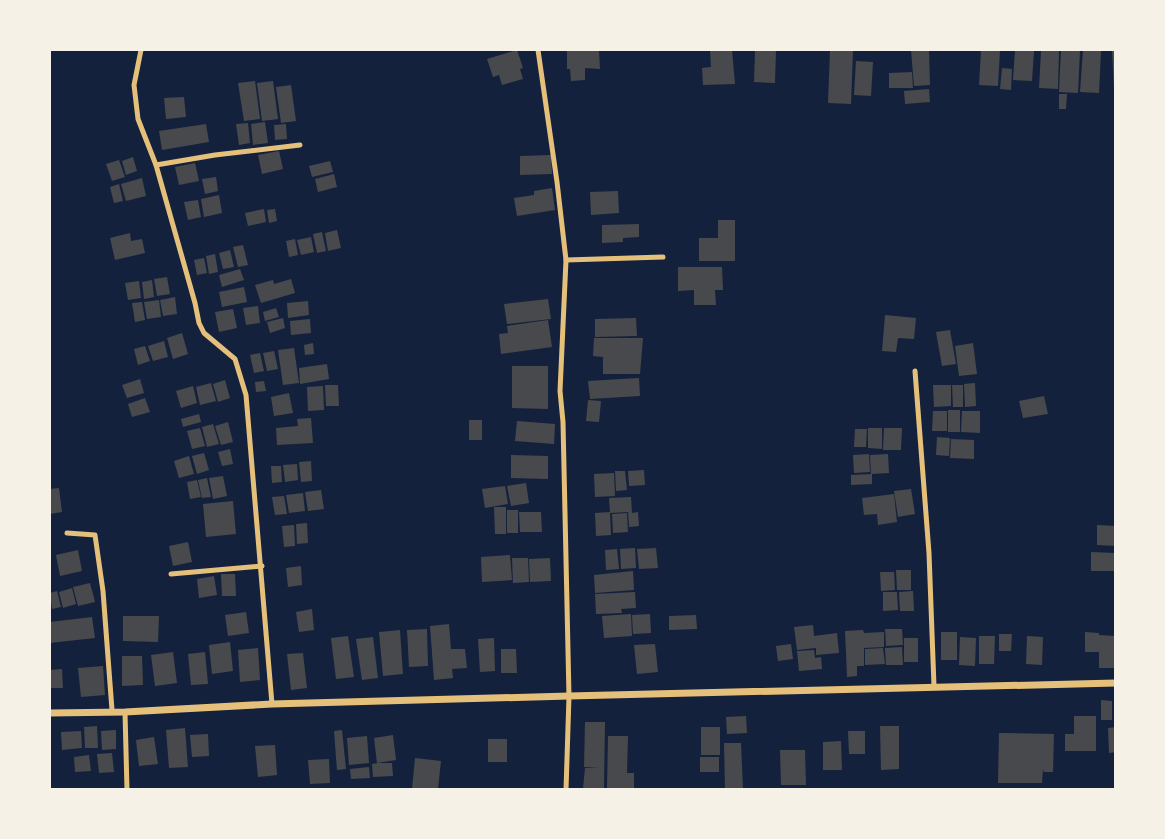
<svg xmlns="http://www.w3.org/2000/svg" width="1165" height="839" viewBox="0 0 1165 839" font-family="Literata,serif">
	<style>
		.building { fill: #48494c }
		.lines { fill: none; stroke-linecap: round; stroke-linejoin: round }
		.minor { stroke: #e5c07b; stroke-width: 5 }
		.tertiary { stroke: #e5c07b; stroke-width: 7 }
	</style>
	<rect width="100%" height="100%" fill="#14213d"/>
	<g class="building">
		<path d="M517,50L523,68L520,69L523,79L502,85L499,75L493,77L487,59Z"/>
		<path d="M567,50H599L600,69L585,68V80L571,81L570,69H567Z"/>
		<path d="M710,50H732L735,84L703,85L702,68L711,67Z"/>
		<path d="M755,50H776L775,83L754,82Z"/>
		<path d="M830,50H853L851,104L828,103Z"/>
		<path d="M911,50H929L930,85L914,86Z"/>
		<path d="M981,50H1000L998,86L979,85Z"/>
		<path d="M1015,50L1034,51L1032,81L1013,80Z"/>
		<path d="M1061,50L1080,51L1078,93L1059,92Z"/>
		<path d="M1083,50L1101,51L1099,93L1080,92Z"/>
		<path d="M1041,51H1059L1058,89L1039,88Z"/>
		<path d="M1112,51H1116V89H1114Z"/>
		<path d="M856,61L873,62L871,96L854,95Z"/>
		<path d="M1002,68L1012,69L1011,90L1000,89Z"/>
		<path d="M912,72L913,88H889V73Z"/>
		<path d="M255,81L260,119L244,121L238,83Z"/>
		<path d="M273,81L278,119L262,121L257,83Z"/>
		<path d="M291,85L296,121L281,123L276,87Z"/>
		<path d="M929,89L930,102L905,104L904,91Z"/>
		<path d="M1059,94H1067L1066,109H1059Z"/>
		<path d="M184,97L186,117L166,119L164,98Z"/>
		<path d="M265,122L268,143L253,145L251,124Z"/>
		<path d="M248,123L250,143L239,145L236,124Z"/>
		<path d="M206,124L209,142L162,150L159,131Z"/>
		<path d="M286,124L287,139L275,140L274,125Z"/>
		<path d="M279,151L283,169L262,174L258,155Z"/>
		<path d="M551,155L552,174L520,175V156Z"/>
		<path d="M133,157L137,171L126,175L122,161Z"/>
		<path d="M119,160L125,177L112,181L106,164Z"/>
		<path d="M330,161L333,172L312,177L309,166Z"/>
		<path d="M195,163L199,181L179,185L175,167Z"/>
		<path d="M334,174L337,187L318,192L315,179Z"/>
		<path d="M216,177L218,191L205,194L202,179Z"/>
		<path d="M142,178L146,196L126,201L121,184Z"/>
		<path d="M119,184L123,201L114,203L110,187Z"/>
		<path d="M552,188L555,210L517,216L514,198L534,195V191Z"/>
		<path d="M618,191L619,213L591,215L590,192Z"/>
		<path d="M219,195L222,213L204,217L201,199Z"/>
		<path d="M198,200L201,217L188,220L184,202Z"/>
		<path d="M264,209L266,222L248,226L245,213Z"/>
		<path d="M275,209L277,221L269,223L267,210Z"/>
		<path d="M718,220H735V261H699V238H718Z"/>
		<path d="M639,224V237L623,238V242L602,243V225Z"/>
		<path d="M337,230L341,248L328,251L325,233Z"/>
		<path d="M322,232L326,251L317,253L313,234Z"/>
		<path d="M130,233L131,241L142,239L145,253L115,260L110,238Z"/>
		<path d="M311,237L314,252L301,255L297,240Z"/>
		<path d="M295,239L298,255L289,257L286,241Z"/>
		<path d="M243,245L248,265L238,267L233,247Z"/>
		<path d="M230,250L234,267L223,269L219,253Z"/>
		<path d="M215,254L218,272L209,274L206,256Z"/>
		<path d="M204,258L207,273L197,275L194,260Z"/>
		<path d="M678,267H722L723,290H715L716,305H694V290L678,291Z"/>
		<path d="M240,269L244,280L222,287L219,275Z"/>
		<path d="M167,277L170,294L157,296L154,279Z"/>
		<path d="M291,279L295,293L261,303L255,285L273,280L274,284Z"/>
		<path d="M152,280L154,297L144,299L142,282Z"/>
		<path d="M139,281L141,298L128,300L125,283Z"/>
		<path d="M244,287L247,302L222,307L219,292Z"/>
		<path d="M175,297L177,314L163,316L160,300Z"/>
		<path d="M548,299L551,319L507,324L504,304Z"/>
		<path d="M159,300L161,317L147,319L144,302Z"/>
		<path d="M308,301L309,315L288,318L287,303Z"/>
		<path d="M142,302L145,320L135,322L132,303Z"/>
		<path d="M258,306L260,323L246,325L243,308Z"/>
		<path d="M276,308L279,317L265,321L263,312Z"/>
		<path d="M233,309L237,328L219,332L215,312Z"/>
		<path d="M885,315L916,318L914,339L898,338L896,352L882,351Z"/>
		<path d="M283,318L285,328L270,333L267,322Z"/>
		<path d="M636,318L637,336L595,337V319Z"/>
		<path d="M310,319L311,333L291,335L290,321Z"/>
		<path d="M548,320L552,347L501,354L499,334L508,333L507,326Z"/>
		<path d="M950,330L956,364L942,366L936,332Z"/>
		<path d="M182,333L188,354L173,359L167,338Z"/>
		<path d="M594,338H643L640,374H603V357L593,356Z"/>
		<path d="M164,341L168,357L153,361L148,346Z"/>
		<path d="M313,343L314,354L305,355L304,345Z"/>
		<path d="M973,343L977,374L959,376L955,346Z"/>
		<path d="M145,346L150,361L138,365L134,349Z"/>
		<path d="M294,348L299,383L283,385L278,350Z"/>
		<path d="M274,351L278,369L267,371L263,353Z"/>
		<path d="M260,353L264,371L254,373L250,355Z"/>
		<path d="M327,364L329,379L300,384L299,368Z"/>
		<path d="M512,366H548V409L512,408Z"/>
		<path d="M639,378L640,396L590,399L588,381Z"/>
		<path d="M140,379L144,393L127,398L122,385Z"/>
		<path d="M225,380L230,398L218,402L213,384Z"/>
		<path d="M264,381L266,391L256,392L255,382Z"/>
		<path d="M211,383L216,401L200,405L196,387Z"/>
		<path d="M975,383L976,406L965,407L964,384Z"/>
		<path d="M325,385H338L339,406H326Z"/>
		<path d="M933,385H951V406L934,407Z"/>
		<path d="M952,385H963V407H953Z"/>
		<path d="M193,386L197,403L181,408L176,391Z"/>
		<path d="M323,386L324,410L308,411L307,387Z"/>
		<path d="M289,393L293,413L274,416L271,397Z"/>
		<path d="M1044,396L1048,414L1023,418L1019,401Z"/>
		<path d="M145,398L150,412L132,417L128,404Z"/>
		<path d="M588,400L601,401L599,422L586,421Z"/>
		<rect x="948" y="410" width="12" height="22"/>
		<path d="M933,411H947V431H932Z"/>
		<path d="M962,411H980V433L961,432Z"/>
		<path d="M199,414L201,422L183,427L181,419Z"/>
		<path d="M311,418L313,443L277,445L276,428L298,426L297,419Z"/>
		<rect x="469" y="420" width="13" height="20"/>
		<path d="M517,421L555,424L554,444L515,441Z"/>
		<path d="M228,422L233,442L221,445L215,426Z"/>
		<path d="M213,424L219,444L207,447L202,427Z"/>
		<path d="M200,428L205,446L192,449L187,431Z"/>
		<path d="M868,428H882V449L868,448Z"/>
		<path d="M884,428H902L901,450H883Z"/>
		<path d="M855,429H867L866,447H854Z"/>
		<path d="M937,437L950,438L949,456L936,455Z"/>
		<path d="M951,439L974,440V459L950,458Z"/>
		<path d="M230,449L233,464L222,466L218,452Z"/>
		<path d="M204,453L209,470L197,474L192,456Z"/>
		<path d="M869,454L870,472L854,473L853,455Z"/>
		<path d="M888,454L889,473L871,474L870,455Z"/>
		<path d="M511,455L548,456V479L511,478Z"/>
		<path d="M189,456L194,474L179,478L174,461Z"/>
		<path d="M311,461L312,481L301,482L299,462Z"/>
		<path d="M297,464L298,480L285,482L283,465Z"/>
		<path d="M271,466H281L282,482L272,483Z"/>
		<path d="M644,470L645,485L629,486L628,471Z"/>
		<path d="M615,471H625L627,490L616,491Z"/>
		<path d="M614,473L615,496L595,497L594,474Z"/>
		<path d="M872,474V484L851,485V475Z"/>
		<path d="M223,476L227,496L213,499L209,478Z"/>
		<path d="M207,478L211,497L202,498L198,480Z"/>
		<path d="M197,480L201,497L190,499L187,482Z"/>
		<path d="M526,483L529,503L511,506L507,486Z"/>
		<path d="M505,486L508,504L485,508L482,489Z"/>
		<path d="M59,488L62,512L50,514V489Z"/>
		<path d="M911,489L915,514L898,517L894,491Z"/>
		<path d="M321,490L324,509L308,511L305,492Z"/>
		<path d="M303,493L305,511L289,513L286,495Z"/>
		<path d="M894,494L897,522L878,525L877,514L864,515L862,498Z"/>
		<path d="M284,496L287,514L275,515L272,497Z"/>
		<path d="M631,497L632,513L638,512L639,526L629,527L628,512L610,513L609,498Z"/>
		<path d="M233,501L236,534L206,537L203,504Z"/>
		<path d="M494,507H506V534H495Z"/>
		<rect x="507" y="510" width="11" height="23"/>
		<path d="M519,512H541L542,532H520Z"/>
		<path d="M610,512L611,535L596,536L595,513Z"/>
		<path d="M627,513L628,532L613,533L612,514Z"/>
		<path d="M307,523L308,543L297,544L296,524Z"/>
		<path d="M294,525L295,546L284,547L282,526Z"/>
		<path d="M1097,525L1116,526V546L1097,545Z"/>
		<path d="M188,542L192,562L173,566L169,546Z"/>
		<path d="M635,548L636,568L621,569L620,549Z"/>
		<path d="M656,548L658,568L639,569L637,549Z"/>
		<path d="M617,549L619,569L606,570L605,550Z"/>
		<path d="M78,550L82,571L60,576L56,555Z"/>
		<path d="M1091,552L1116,553V571H1091Z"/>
		<path d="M510,555L512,580L482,582L481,557Z"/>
		<path d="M512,558H528L529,582L513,583Z"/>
		<path d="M550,558L551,581L530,582L529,559Z"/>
		<path d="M301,566L302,585L288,587L286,568Z"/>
		<path d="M896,570H911V590H897Z"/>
		<path d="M633,571L634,590L595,593L594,575Z"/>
		<path d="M880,572H894L895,590L881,591Z"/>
		<path d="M221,574H235L236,596H222Z"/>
		<path d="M214,576L217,595L199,598L197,579Z"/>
		<path d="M90,583L95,602L78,606L73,587Z"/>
		<path d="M72,588L76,604L63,608L59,592Z"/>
		<path d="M57,591L61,607L52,609L50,593Z"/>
		<path d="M913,591L914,611H900L899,592Z"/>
		<path d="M635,592L636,608L621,609L622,613L596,614L595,594Z"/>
		<path d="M883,592H897L898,610L883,611Z"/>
		<path d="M312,609L314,630L299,632L296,612Z"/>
		<path d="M246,612L249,633L228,636L225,615Z"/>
		<path d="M631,614L632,636L604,638L602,616Z"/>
		<path d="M650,614L651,633L633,634L632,615Z"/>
		<path d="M696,615L697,629L669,630V616Z"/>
		<path d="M123,616H159L158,642L123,641Z"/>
		<path d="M92,617L95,638L50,643V622Z"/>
		<path d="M449,624L451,649H465L467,668L452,669L453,678L434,680L430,626Z"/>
		<path d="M813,625L814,636L837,633L839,653L816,655V648L797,650L794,627Z"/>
		<path d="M427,629L428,666L409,667L407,630Z"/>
		<path d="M885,629H902L903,645L886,646Z"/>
		<path d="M400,630L403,674L383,676L379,632Z"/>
		<path d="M863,630L864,633L884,632V647L864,648V666H857V676L847,677L845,631Z"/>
		<rect x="941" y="632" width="16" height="28"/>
		<path d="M1085,632L1099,633V635L1116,636V668H1099V652H1085Z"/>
		<path d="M999,634H1012L1011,651H999Z"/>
		<path d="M348,636L354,677L336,679L331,638Z"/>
		<path d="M979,636H995L994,664H979Z"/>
		<path d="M1027,636L1043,637L1042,665L1026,664Z"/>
		<path d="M373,637L378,678L362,680L356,639Z"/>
		<path d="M960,637L976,638L975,666L959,665Z"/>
		<path d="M494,638L495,671L480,672L478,639Z"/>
		<rect x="904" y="638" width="14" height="24"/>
		<path d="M230,642L233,671L212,674L209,645Z"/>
		<path d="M655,644L658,672L637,674L634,645Z"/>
		<path d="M791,644L793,659L778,661L776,646Z"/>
		<path d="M902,647L903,665H886L885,648Z"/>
		<path d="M258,648L260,680L240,682L238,650Z"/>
		<path d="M883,648L885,664L865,665V649Z"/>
		<path d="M501,649H516L517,673H501Z"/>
		<path d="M814,650L815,658L821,657L822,669L799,671L797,651Z"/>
		<path d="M173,652L177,683L155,686L151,655Z"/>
		<path d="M205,652L208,684L191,685L188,654Z"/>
		<path d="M303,653L307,688L291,690L287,654Z"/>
		<path d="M122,656H142L143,685L122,686Z"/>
		<path d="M103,666L105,695L81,697L78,668Z"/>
		<path d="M62,669L63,688H50V670Z"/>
		<path d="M1101,700L1112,701V720H1101Z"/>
		<path d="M746,716L747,733L727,734L726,717Z"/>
		<path d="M1074,716H1096V751H1065V734H1074Z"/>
		<path d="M585,722H605L604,789H583L585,768H600L584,767Z"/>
		<path d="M97,726L98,748H85L84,727Z"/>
		<path d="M880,726H899V769L881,770Z"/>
		<rect x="701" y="727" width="19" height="28"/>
		<path d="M1116,727V752L1109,753L1108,728Z"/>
		<path d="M185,728L188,767L169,768L166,730Z"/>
		<path d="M116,730V749L102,750L101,731Z"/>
		<path d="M342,730L346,769L337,770L334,731Z"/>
		<path d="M81,731L82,748L62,750L61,732Z"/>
		<path d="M848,731H865V754H849Z"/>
		<path d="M999,733L1054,734L1053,772H1044L1043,769L1042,783H998Z"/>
		<path d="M208,734L209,756L192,757L190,735Z"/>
		<path d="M393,735L396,760L377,763L374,738Z"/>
		<path d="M367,736L369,763L349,765L347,738Z"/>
		<path d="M608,736H628L627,773H634V789L607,788Z"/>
		<path d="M154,737L158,764L139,766L136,740Z"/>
		<rect x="488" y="739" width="19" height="23"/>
		<path d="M841,741L842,770H823V742Z"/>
		<path d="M724,743H741L743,789H725Z"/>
		<path d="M275,745L277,775L258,777L255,746Z"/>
		<path d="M780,750H805L806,785H781Z"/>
		<path d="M112,753L114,772L99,773L97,754Z"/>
		<path d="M89,755L91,771L75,772L74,757Z"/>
		<rect x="700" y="757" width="19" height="15"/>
		<path d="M415,758L441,761L438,789H412Z"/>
		<path d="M329,759L330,783L310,784L308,760Z"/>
		<path d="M378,763H392L393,776L373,777L372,764Z"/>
		<path d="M369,767L370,778L351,779L350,769Z"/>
	</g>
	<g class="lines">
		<g class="minor">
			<path d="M141,50L134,85L138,119L156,165L195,303L199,323L204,333L235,359L246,395L272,704"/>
			<path d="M538,50L557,182L566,260L560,391L563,422L569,696L566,790"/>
			<path d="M156,165L215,155L300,145"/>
			<path d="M566,260L663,257"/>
			<path d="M915,371L929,553L934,686"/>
			<path d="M67,533L95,535L103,591L112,710"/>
			<path d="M171,574L262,566"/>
			<path d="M125,712L127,790"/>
		</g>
		<path class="tertiary" d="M50,713L125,712L272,704L569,696L1116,683"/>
	</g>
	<rect width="1165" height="839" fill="none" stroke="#f6f1e7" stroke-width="102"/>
</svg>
